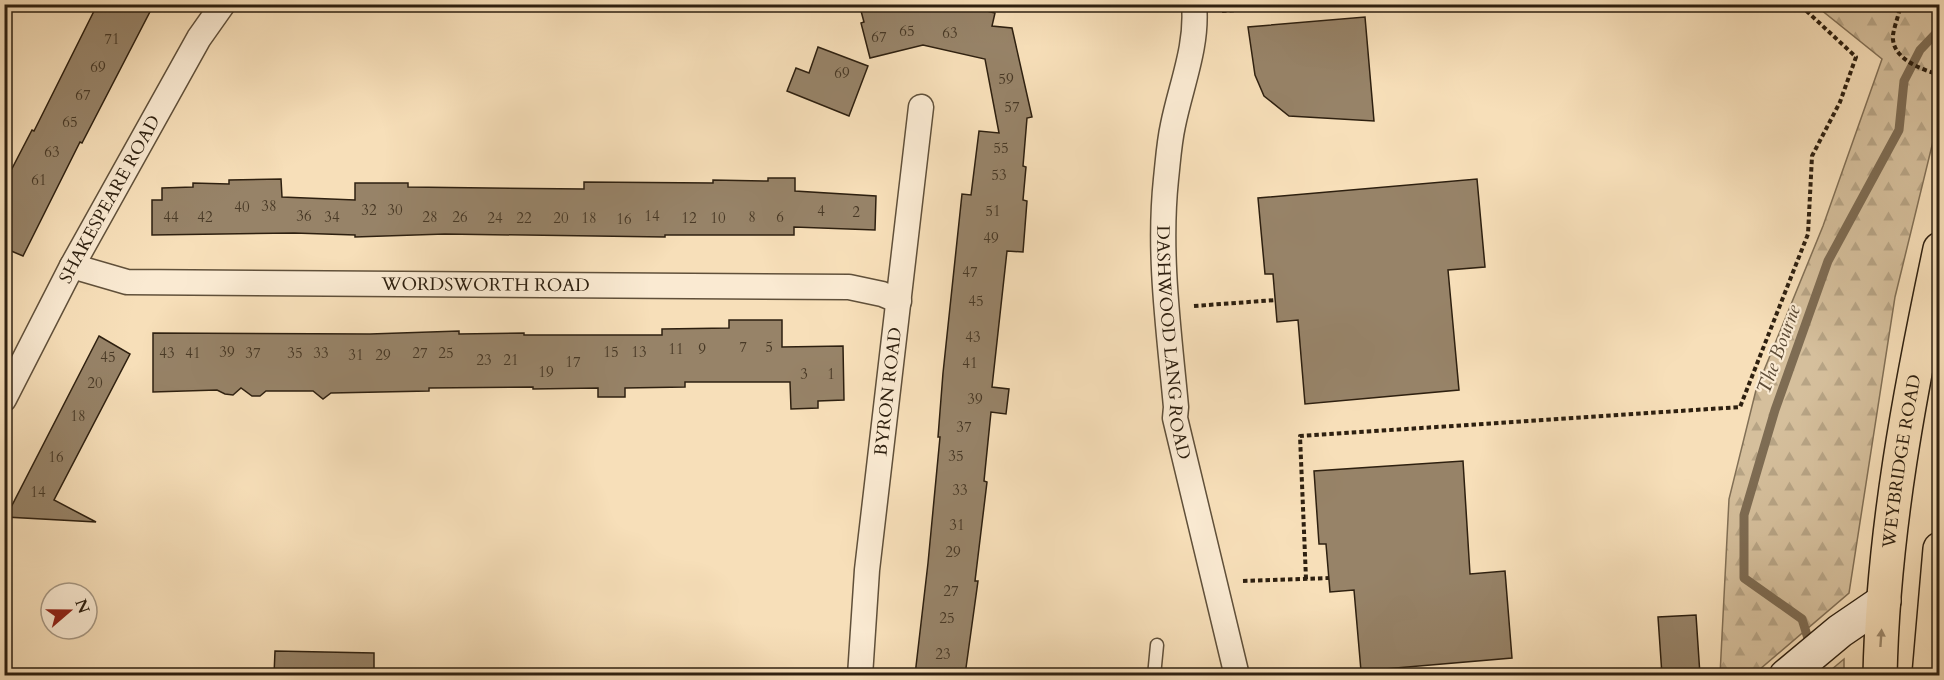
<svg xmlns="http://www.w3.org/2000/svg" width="1944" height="680" viewBox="0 0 1944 680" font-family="Cardo,serif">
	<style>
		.forest { fill: url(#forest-firs); stroke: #827056; stroke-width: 1.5 }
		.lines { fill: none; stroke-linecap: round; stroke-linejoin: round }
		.stream { stroke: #7e6c53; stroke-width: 9 }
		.building { fill: #978368; stroke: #2e2010; stroke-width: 1.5 }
		.lane-casing { stroke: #60503a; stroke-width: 15 }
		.street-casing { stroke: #60503a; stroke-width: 27 }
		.secondary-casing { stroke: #2e2010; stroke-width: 36 }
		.primary-casing { stroke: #2e2010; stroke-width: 36 }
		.path { stroke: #2e2010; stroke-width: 4; stroke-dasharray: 4.5 3; stroke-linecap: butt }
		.lane { stroke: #faead2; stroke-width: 12 }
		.street { stroke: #faead2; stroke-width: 24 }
		.secondary { stroke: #faead2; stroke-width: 33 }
		.primary { stroke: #f7dfb9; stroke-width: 33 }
		.oneway { fill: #9d896d }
		.labels { text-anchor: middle; stroke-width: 4.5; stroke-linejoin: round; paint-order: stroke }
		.number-label { font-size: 15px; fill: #483926 }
		.street-label { font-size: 18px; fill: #2e2010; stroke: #faead2 }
		.water-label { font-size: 20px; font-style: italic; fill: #5d4c37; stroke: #faead2 }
	</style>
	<defs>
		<pattern id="forest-firs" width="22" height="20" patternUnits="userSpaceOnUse" patternTransform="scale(1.5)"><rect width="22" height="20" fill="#d5bf9c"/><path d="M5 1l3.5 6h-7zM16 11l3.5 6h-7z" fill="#b7a485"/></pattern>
	</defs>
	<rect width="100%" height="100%" fill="#f7dfb9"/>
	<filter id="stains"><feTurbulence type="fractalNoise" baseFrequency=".00333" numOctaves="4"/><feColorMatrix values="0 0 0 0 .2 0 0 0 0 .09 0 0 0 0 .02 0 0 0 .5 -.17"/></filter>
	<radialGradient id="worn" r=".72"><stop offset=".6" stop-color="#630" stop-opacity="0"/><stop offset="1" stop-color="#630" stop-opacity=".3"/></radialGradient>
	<g class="forest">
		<path d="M1815,5H1939V117L1895,297L1849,593L1753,675H1720L1729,499L1756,390L1823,226L1882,59Z"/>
		<path d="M1844,659V675H1825Z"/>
	</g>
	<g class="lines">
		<g class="stream">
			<path d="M1938,4L1940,16"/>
			<path d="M1811,648L1802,619L1744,578V515L1775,410L1828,261L1899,130L1904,81L1920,50L1940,29"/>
		</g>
	</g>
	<g class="building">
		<path d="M81,4H154L82,143L80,142L23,256L4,248V184L32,130L34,131L94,11Z"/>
		<path d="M888,4H958L995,13L992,26L1012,28L1032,117L1027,118L1023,166L1026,167L1023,200L1027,201L1023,252L1007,251L992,387L1009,389L1006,414L991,412L984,481L987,482L975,581H978L965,675H915L928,563L940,437H938L943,373L962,194L971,195L979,131L999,133L985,59L923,45L870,58L861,23L864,22L861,11Z"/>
		<path d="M1365,17L1374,121L1289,116L1264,96L1255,75L1248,27Z"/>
		<path d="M818,47L868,66L849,116L787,91L796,68L809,73Z"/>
		<path d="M768,178H795V191L876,196L875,230L794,227V235H665V237L445,234L355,237V235L294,233L152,235V200H162V188L193,187V183L229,184V180L281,179L282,197L355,200V183H408V187L584,189V182L713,183V180L768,181Z"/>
		<path d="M1477,179L1485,267L1448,270L1459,390L1305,404L1298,320L1277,322L1273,274H1265L1258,198Z"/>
		<path d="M729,320H782V347L843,346L844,400L818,401V408L791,409L790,382H685V387L625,388V397H598V388L533,389V387L429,388V391L331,393L323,399L313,391H266L260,396H252L241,388L233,395L225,394L217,390L153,392V333L370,334L459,331V334L524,333V335H662V329L729,328Z"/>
		<path d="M99,336L130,354L54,500L96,522L6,517Z"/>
		<path d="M1463,461L1470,574L1505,571L1512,658L1361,671L1354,590L1330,592L1326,544H1319L1314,471Z"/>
		<path d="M1696,615L1700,675H1662L1658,617Z"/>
		<path d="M275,651L374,653V675H274Z"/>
	</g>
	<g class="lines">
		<defs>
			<path id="lane" d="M1154,676L1157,645"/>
			<g id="street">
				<path id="s1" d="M1194,4C1198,46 1181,85 1173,125C1169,143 1168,161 1166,179C1158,255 1169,331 1176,407L1175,418L1237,676"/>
				<path id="s2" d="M72,266L127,282L849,287L882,294L899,301"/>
				<path id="s3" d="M4,399L72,266L199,38L223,4"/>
				<path id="s4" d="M860,676L867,570L921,107"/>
			</g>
			<path id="secondary" d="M1786,676L1840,631L1884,601"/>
			<g id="primary">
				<path id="s5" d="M1880,676C1883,532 1910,390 1940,249"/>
				<path d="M1929,676L1940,549"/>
			</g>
		</defs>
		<use href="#lane" class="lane-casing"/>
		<use href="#street" class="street-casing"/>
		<use href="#secondary" class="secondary-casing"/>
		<use href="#primary" class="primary-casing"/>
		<g class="path">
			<path d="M1892,4L1899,12C1897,20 1894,28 1893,35C1891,59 1921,69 1940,75"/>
			<path d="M1222,11L1322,4"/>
			<path d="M1194,306L1276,300"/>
			<path d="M1306,579L1300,436L1740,407L1808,234L1812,156L1840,102L1856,57L1799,4"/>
			<path d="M1243,581L1329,578"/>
		</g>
		<use href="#lane" class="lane"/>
		<use href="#street" class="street"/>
		<use href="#secondary" class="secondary"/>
		<use href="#primary" class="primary"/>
	</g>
	<defs><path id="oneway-solid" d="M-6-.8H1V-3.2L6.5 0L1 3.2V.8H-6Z" transform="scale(1.5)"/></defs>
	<use class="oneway" href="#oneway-solid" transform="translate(1881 638) rotate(-86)"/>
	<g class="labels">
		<g class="number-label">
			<text x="907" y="36">65</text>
			<text x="950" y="38">63</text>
			<text x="879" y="42">67</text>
			<text x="112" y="44">71</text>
			<text x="98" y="72">69</text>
			<text x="842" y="78">69</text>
			<text x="1006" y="84">59</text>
			<text x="83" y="100">67</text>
			<text x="1012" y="112">57</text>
			<text x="70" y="127">65</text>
			<text x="1001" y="153">55</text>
			<text x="52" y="157">63</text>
			<text x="999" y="180">53</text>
			<text x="39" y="185">61</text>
			<text x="269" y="211">38</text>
			<text x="242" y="212">40</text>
			<text x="369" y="215">32</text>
			<text x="395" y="215">30</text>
			<text x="821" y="216">4</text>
			<text x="993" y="216">51</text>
			<text x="856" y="217">2</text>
			<text x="304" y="221">36</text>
			<text x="652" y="221">14</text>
			<text x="171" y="222">44</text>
			<text x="205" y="222">42</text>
			<text x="332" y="222">34</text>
			<text x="430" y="222">28</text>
			<text x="460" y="222">26</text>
			<text x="752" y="222">8</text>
			<text x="780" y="222">6</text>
			<text x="495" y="223">24</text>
			<text x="524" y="223">22</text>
			<text x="561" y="223">20</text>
			<text x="589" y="223">18</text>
			<text x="689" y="223">12</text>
			<text x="718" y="223">10</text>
			<text x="624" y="224">16</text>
			<text x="991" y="243">49</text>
			<text x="970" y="277">47</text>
			<text x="976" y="306">45</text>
			<text x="973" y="342">43</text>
			<text x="743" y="352">7</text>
			<text x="769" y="352">5</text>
			<text x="676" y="354">11</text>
			<text x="702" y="354">9</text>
			<text x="227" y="357">39</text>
			<text x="611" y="357">15</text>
			<text x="639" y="357">13</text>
			<text x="167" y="358">43</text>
			<text x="193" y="358">41</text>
			<text x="253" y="358">37</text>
			<text x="295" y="358">35</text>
			<text x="321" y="358">33</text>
			<text x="420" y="358">27</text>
			<text x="446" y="358">25</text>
			<text x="356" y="360">31</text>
			<text x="383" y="360">29</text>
			<text x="108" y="362">45</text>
			<text x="484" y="365">23</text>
			<text x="511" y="365">21</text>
			<text x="573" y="367">17</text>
			<text x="970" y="368">41</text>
			<text x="546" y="377">19</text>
			<text x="804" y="379">3</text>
			<text x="831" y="379">1</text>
			<text x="95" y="388">20</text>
			<text x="975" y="404">39</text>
			<text x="78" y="421">18</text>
			<text x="964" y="432">37</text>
			<text x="956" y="461">35</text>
			<text x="56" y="462">16</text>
			<text x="960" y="495">33</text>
			<text x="38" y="497">14</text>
			<text x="957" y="530">31</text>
			<text x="953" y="557">29</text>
			<text x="951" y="596">27</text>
			<text x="947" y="623">25</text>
			<text x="943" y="659">23</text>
		</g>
		<g class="street-label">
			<text dy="6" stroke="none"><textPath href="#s3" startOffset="226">SHAKESPEARE ROAD</textPath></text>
			<text dy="6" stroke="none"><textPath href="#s2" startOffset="416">WORDSWORTH ROAD</textPath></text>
			<text dy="6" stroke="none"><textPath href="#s1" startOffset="342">DASHWOOD LANG ROAD</textPath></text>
			<text dy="6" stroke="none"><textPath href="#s4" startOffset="286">BYRON ROAD</textPath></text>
			<text dy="6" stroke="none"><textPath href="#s5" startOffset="216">WEYBRIDGE ROAD</textPath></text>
		</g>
		<g class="water-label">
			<text transform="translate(1778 349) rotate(-70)" y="7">The Bourne</text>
		</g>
	</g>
	<rect width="1944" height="680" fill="none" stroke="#f7dfb9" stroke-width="24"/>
	<rect x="6" y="6" width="1932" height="668" fill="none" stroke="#2e2010" stroke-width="3"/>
	<rect x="12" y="12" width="1920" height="656" fill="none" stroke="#2e2010" stroke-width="1.5"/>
	<g transform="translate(69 611) rotate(70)"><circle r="28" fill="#faead2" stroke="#a89984" stroke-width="1.5"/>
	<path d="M0-4.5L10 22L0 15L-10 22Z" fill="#8f2418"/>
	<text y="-9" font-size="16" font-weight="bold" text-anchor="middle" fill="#2e2010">N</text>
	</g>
	<rect width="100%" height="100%" filter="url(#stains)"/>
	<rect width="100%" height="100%" fill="url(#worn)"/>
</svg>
